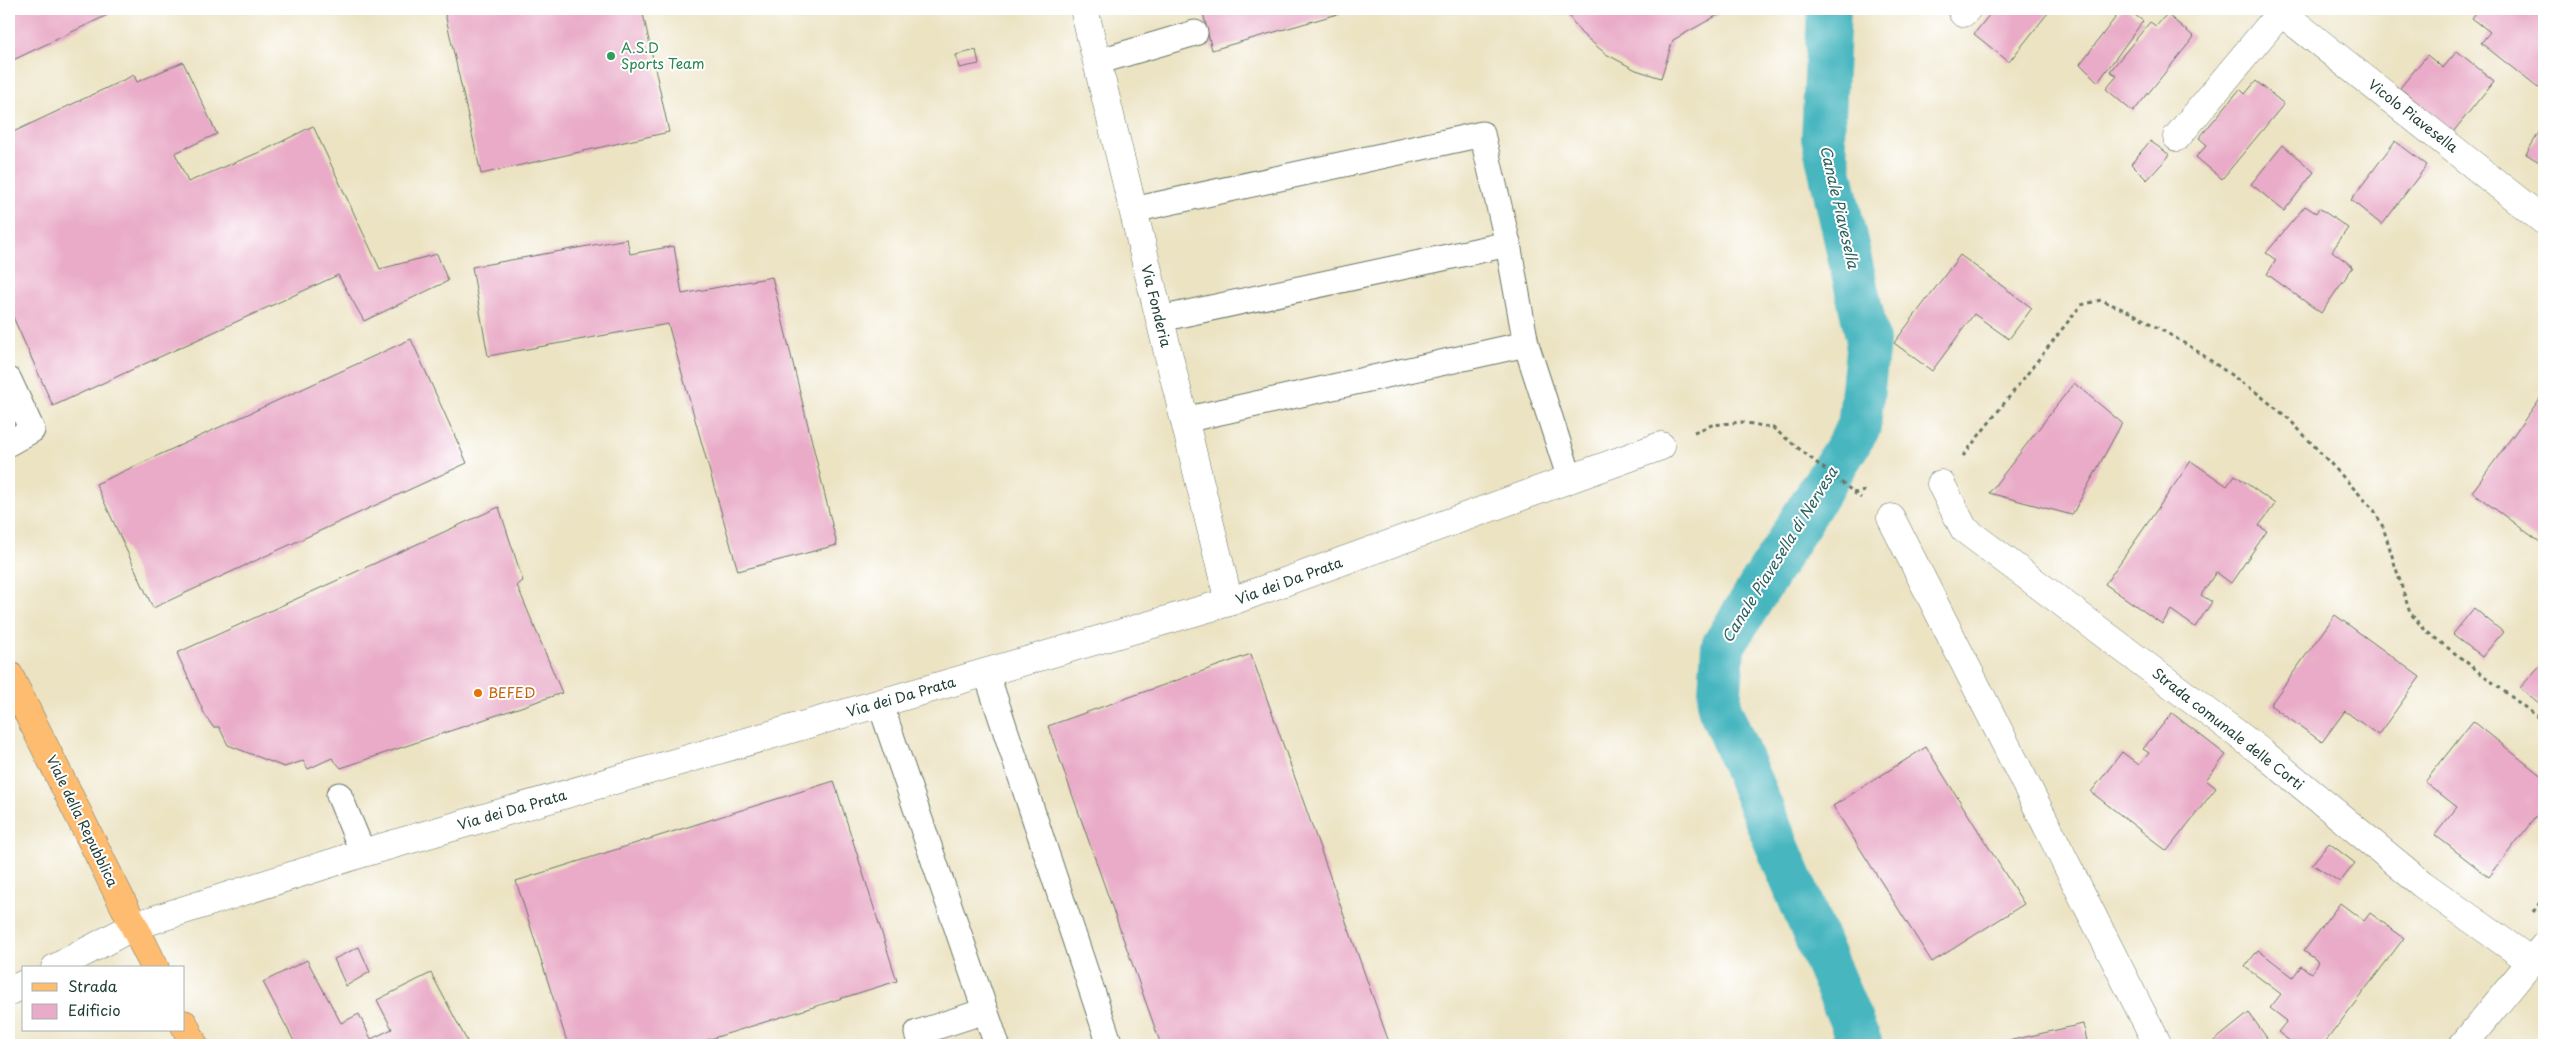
<svg xmlns="http://www.w3.org/2000/svg" width="2553" height="1054" viewBox="0 0 2553 1054" font-family="'Playpen Sans',sans-serif">
	<style>
		.lines { fill: none; stroke-linecap: round; stroke-linejoin: round }
		.canal { stroke: #46b6bf; stroke-width: 44 }
		.building { fill: #e9abc7 }
		.lane-casing { stroke: #677766; stroke-width: 27 }
		.street-casing { stroke: #677766; stroke-width: 29 }
		.primary-casing { stroke: #677766; stroke-width: 29 }
		.path { stroke: #677766; stroke-width: 3; stroke-dasharray: 4 4; stroke-linecap: butt }
		.lane { stroke: #fff; stroke-width: 25 }
		.street { stroke: #fff; stroke-width: 28 }
		.primary { stroke: #febc71; stroke-width: 28 }
		.leisure-dot { fill: #2e9e5b; stroke: #fff; stroke-width: 2 }
		.food-dot { fill: #e8710a; stroke: #fff; stroke-width: 2 }
		.labels { text-anchor: middle; stroke-width: 4; stroke-linejoin: round; paint-order: stroke }
		.leisure-label { font-size: 14px; fill: #27864d; stroke: #fff; text-anchor: start }
		.street-label { font-size: 14px; fill: #1f3d34; stroke: #fff }
		.food-label { font-size: 14px; fill: #c56008; stroke: #fff; text-anchor: start }
		.water-label { font-size: 15px; font-style: italic; fill: #2b615e; stroke: #fff }
	</style>
	<rect width="100%" height="100%" fill="#fff"/>
	<filter id="ink" filterUnits="userSpaceOnUse"><feTurbulence type="fractalNoise" baseFrequency=".02" numOctaves="2"/><feDisplacementMap in="SourceGraphic" scale="10" xChannelSelector="R" yChannelSelector="G"/><feConvolveMatrix kernelMatrix="1 2 1 2 8 2 1 2 1" color-interpolation-filters="sRGB"/></filter>
	<filter id="wash" filterUnits="userSpaceOnUse"><feTurbulence type="fractalNoise" baseFrequency=".0096" numOctaves="4" result="noise"/><feDisplacementMap in="SourceGraphic" scale="20" xChannelSelector="R" yChannelSelector="G"/><feGaussianBlur stdDeviation="1.12" result="paint"/><feColorMatrix in="noise" values="0 0 0 0 0 0 0 0 0 0 0 0 0 0 0 0 0 1.4 0 .05"/><feComposite in="paint" operator="in"/></filter>
	<g filter="url(#wash)">
		<rect width="100%" height="100%" fill="#ece3c3"/>
		<g class="lines">
			<path class="canal" d="M1829,9L1823,138L1868,341L1859,427L1723,646L1719,707L1861,1045"/>
		</g>
		<g id="blocks">
			<g class="building">
				<path d="M9,9H120L9,62Z"/>
				<path d="M444,9H642L669,132L481,174Z"/>
				<path d="M1202,9H1355L1212,50Z"/>
				<path d="M1564,9H1729L1673,40L1661,78L1636,70L1606,54L1581,33Z"/>
				<path d="M1994,9H2051L2009,62L1974,34Z"/>
				<path d="M2122,9H2127L2143,21L2098,82L2080,64Z"/>
				<path d="M2479,9H2544V81L2538,88L2481,43L2490,32L2472,18Z"/>
				<path d="M2167,14L2194,37L2133,112L2106,89L2117,76L2110,71L2150,22L2156,26Z"/>
				<path d="M976,50L979,64L959,68L956,55Z"/>
				<path d="M2457,51L2494,81L2453,132L2400,88L2427,55L2443,68Z"/>
				<path d="M183,62L217,134L175,153L188,182L265,150L313,126L380,269L437,254L448,281L364,321L338,275L53,406L9,308V134L134,75L137,82Z"/>
				<path d="M2256,81L2284,104L2222,179L2196,157L2207,145L2199,138L2240,89L2245,94Z"/>
				<path d="M2544,124V165L2526,154Z"/>
				<path d="M2150,141L2170,155L2147,180L2131,164Z"/>
				<path d="M2395,141L2427,165L2382,225L2351,200Z"/>
				<path d="M2283,145L2314,172L2284,211L2251,184Z"/>
				<path d="M2305,206L2316,213L2319,208L2348,228L2332,251L2353,267L2321,313L2267,274L2276,260L2266,253Z"/>
				<path d="M627,239L630,254L674,246L682,294L772,277L837,545L738,571L668,324L488,356L472,267Z"/>
				<path d="M1960,255L2032,308L2009,339L1974,314L1932,371L1894,343Z"/>
				<path d="M411,339L467,463L153,608L96,484Z"/>
				<path d="M2074,383L2122,423L2072,515L1989,493Z"/>
				<path d="M2544,393V545L2472,492Z"/>
				<path d="M2191,461L2227,486L2235,475L2275,504L2259,526L2267,531L2231,583L2216,572L2201,595L2212,602L2195,627L2171,610L2162,624L2105,584Z"/>
				<path d="M499,507L523,581L517,585L562,693L341,768L332,758L308,769L303,761L284,767L228,745L219,727H213L205,715L177,653Z"/>
				<path d="M2474,608L2503,632L2482,657L2453,634Z"/>
				<path d="M2335,615L2420,677L2378,735L2345,711L2322,742L2270,705Z"/>
				<path d="M1251,654L1390,1045H1161L1048,726Z"/>
				<path d="M2544,661V707L2520,688Z"/>
				<path d="M2172,713L2226,755L2206,780L2216,788L2167,851L2091,792L2122,752L2139,765L2149,753L2143,749Z"/>
				<path d="M2473,721L2544,778V806L2489,877L2435,835L2457,807L2425,782Z"/>
				<path d="M1926,747L2024,904L1932,962L1833,806Z"/>
				<path d="M834,781L897,981L691,1045H568L516,881Z"/>
				<path d="M2329,843L2355,863L2340,882L2312,864Z"/>
				<path d="M2340,903L2364,921L2370,913L2404,938L2323,1045H2295L2278,1032L2287,1021L2270,1008L2281,994L2245,967L2258,950L2293,977L2301,966L2311,973L2319,962L2304,951Z"/>
				<path d="M359,947L370,972L346,986L334,959Z"/>
				<path d="M307,960L341,1023L359,1014L371,1039L392,1029L377,1000L431,973L467,1041L459,1045H296L263,982Z"/>
				<path d="M2249,1013L2267,1038L2257,1045H2209Z"/>
				<path d="M2083,1024L2088,1045H1995V1044Z"/>
			</g>
		</g>
	</g>
	<g filter="url(#ink)">
		<use href="#blocks" fill-opacity="0" stroke="#677766" stroke-width="1"/>
		<g class="lines">
			<defs>
				<g id="lane">
					<path d="M1097,62L1195,33"/>
					<path d="M1133,210L1482,134L1508,244L1160,319"/>
					<path d="M1526,344L1570,479"/>
					<path d="M9,380L32,430L9,443"/>
					<path d="M1184,420L1526,344L1508,244"/>
					<path d="M986,672L1110,1045"/>
					<path d="M880,703L997,1045"/>
					<path d="M339,795L363,853"/>
					<path d="M921,1045L917,1033L985,1011"/>
				</g>
				<g id="street">
					<path d="M1084,9L1229,602"/>
					<path d="M2277,9L2544,221"/>
					<path d="M1963,13L1967,9"/>
					<path d="M2177,137L2281,12"/>
					<path d="M1941,484L1964,529L2264,754L2422,884L2532,962"/>
					<path d="M1891,518L2158,1045"/>
					<path d="M55,968L134,926L363,853L1229,602L1661,446"/>
					<path d="M9,992L24,984"/>
					<path d="M2463,1045L2544,946"/>
				</g>
				<g id="primary">
					<path d="M9,675L155,968"/>
					<path d="M184,1024L194,1045"/>
				</g>
			</defs>
			<use href="#lane" class="lane-casing"/>
			<use href="#street" class="street-casing"/>
			<use href="#primary" class="primary-casing"/>
			<g class="path">
				<path d="M1694,432L1712,425L1742,422L1773,428L1861,498"/>
				<path d="M1963,456L2081,305L2101,300L2134,314L2191,347L2257,393L2289,419L2374,510L2383,527L2410,613L2426,631L2544,722"/>
				<path d="M1853,493L1866,491"/>
				<path d="M2533,912L2544,897"/>
			</g>
			<use href="#lane" class="lane"/>
			<use href="#street" class="street"/>
			<use href="#primary" class="primary"/>
		</g>
	</g>
	<circle class="leisure-dot" cx="611" cy="56" r="5"/>
	<circle class="food-dot" cx="478" cy="693" r="5"/>
	<g class="labels">
		<g class="leisure-label">
			<text x="621" y="53">A.S.D<tspan x="621" dy="16">Sports Team</tspan></text>
		</g>
		<g class="street-label">
			<text transform="translate(2413 116) rotate(38)" y="5">Vicolo Piavesella</text>
			<text transform="translate(1156 306) rotate(76)" y="5">Via Fonderia</text>
			<text transform="translate(1289 581) rotate(-20)" y="5">Via dei Da Prata</text>
			<text transform="translate(901 697) rotate(-16)" y="5">Via dei Da Prata</text>
			<text transform="translate(2228 729) rotate(38)" y="5">Strada comunale delle Corti</text>
			<text transform="translate(512 810) rotate(-16)" y="5">Via dei Da Prata</text>
			<text transform="translate(82 821) rotate(64)" y="5">Viale della Repubblica</text>
		</g>
		<g class="food-label">
			<text x="488" y="698">BEFED</text>
		</g>
		<g class="water-label">
			<text transform="translate(1839 207) rotate(77)" y="5">Canale Piavesella</text>
			<text transform="translate(1780 555) rotate(-58)" y="5">Canale Piavesella di Nervesa</text>
		</g>
	</g>
	<rect width="2553" height="1054" fill="none" stroke="#fff" stroke-width="30"/>
	<rect x="22" y="966" width="162" height="65" fill="#ffffff" stroke="#a5b1ae"/>
	<rect x="32" y="983" width="25" height="8" fill="#febc71" stroke="#a5b1ae"/>
	<text x="68" y="992" font-size="15" fill="#1f3d34">Strada</text>
	<rect x="32" y="1004" width="25" height="15" fill="#e9abc7" stroke="#a5b1ae"/>
	<text x="68" y="1016" font-size="15" fill="#1f3d34">Edificio</text>
</svg>
